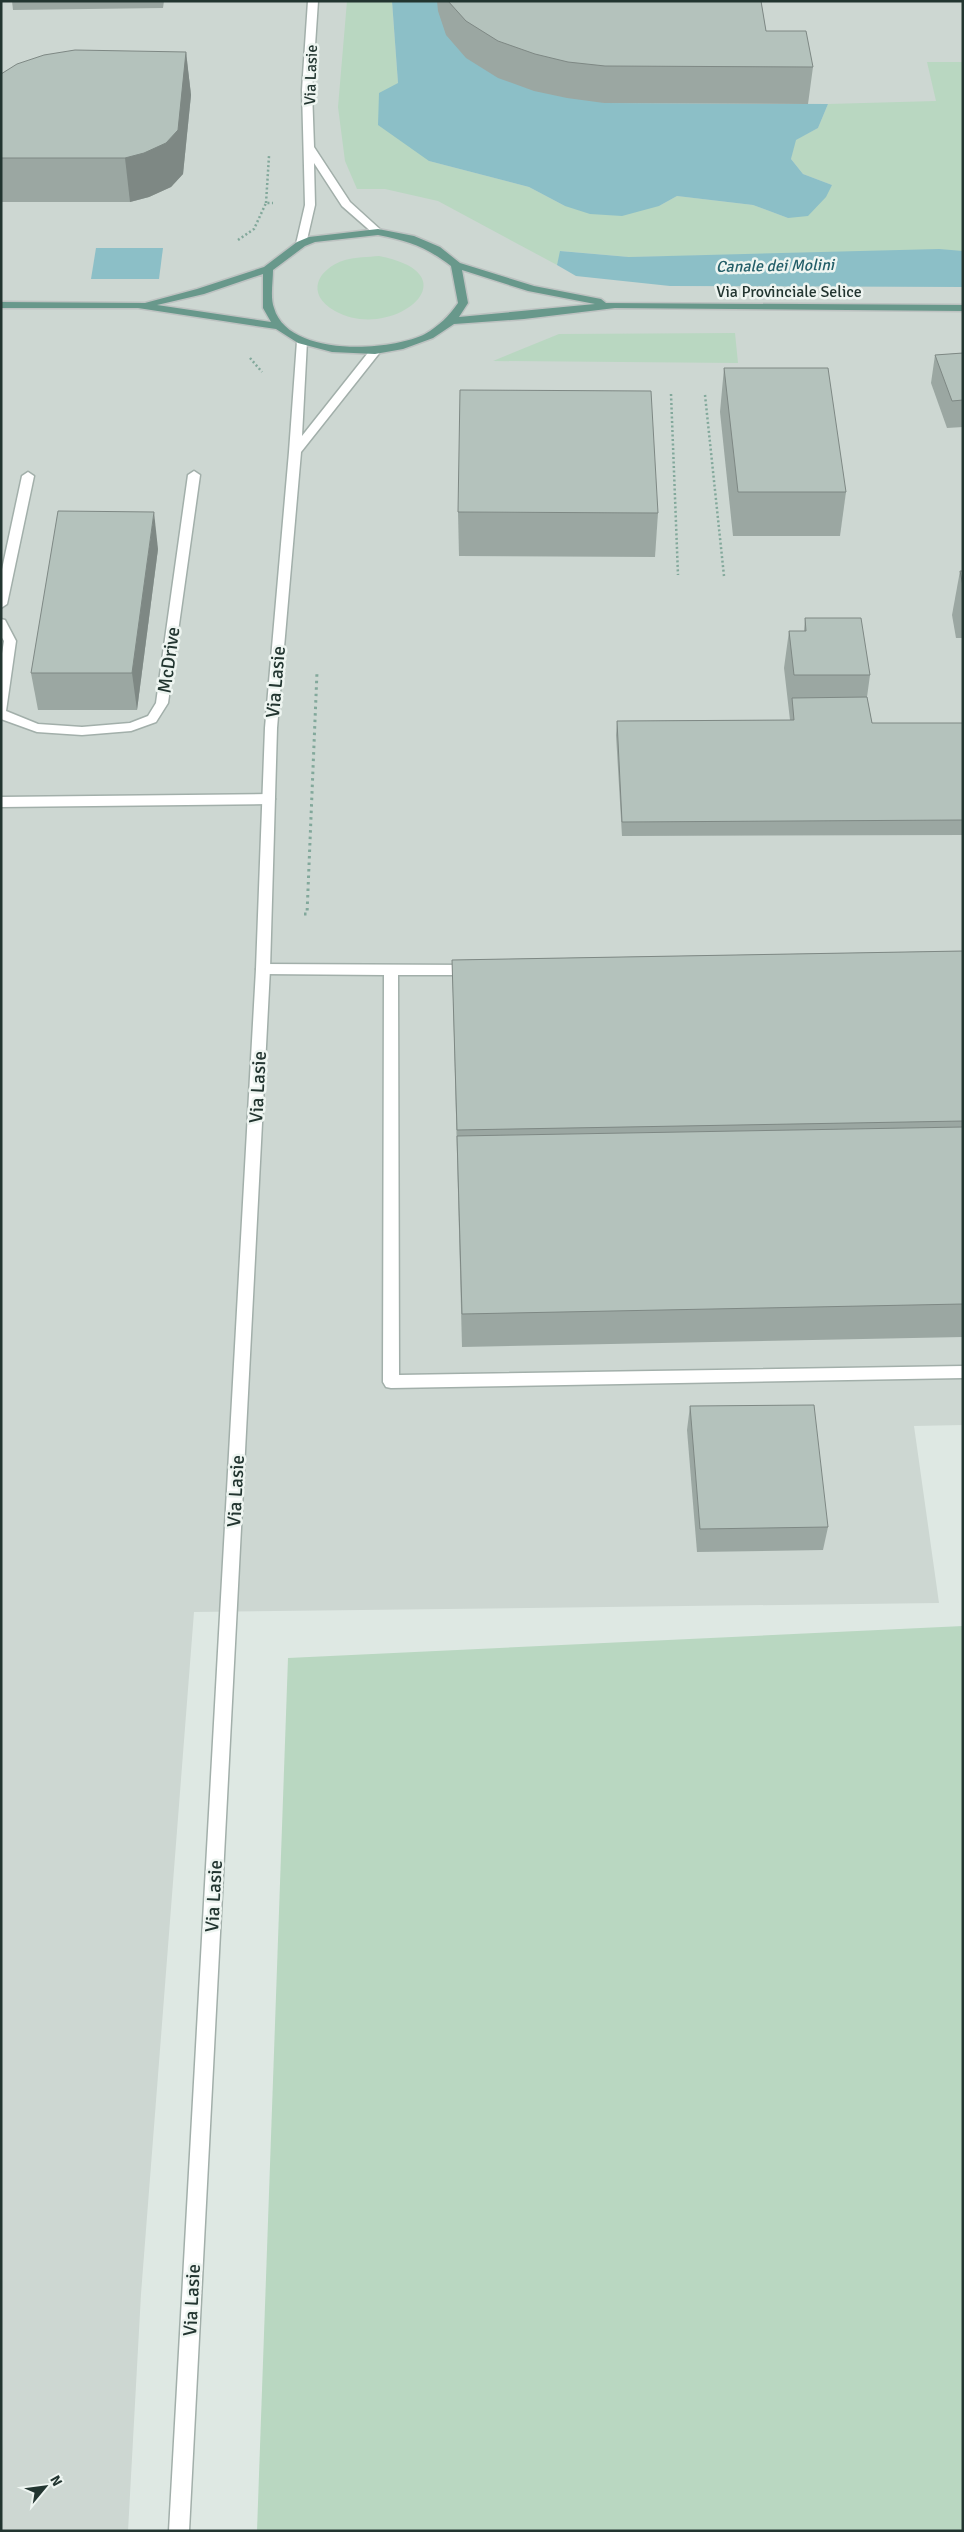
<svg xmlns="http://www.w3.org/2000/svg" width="964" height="2532" viewBox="0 0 964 2532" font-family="Signika,sans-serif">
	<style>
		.built { fill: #cdd7d2 }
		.green { fill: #b9d7c1 }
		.water { fill: #8cbfc7 }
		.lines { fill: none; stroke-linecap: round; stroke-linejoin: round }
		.service-casing { stroke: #a2afaa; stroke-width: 3 }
		.minor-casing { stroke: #a2afaa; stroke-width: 3 }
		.tertiary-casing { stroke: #a2afaa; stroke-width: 3 }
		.primary-casing { stroke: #bdc2c1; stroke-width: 3 }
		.path-far1 { stroke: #82a89b; stroke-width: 2.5; stroke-dasharray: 2 2.5; stroke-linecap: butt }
		.path { stroke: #82a89b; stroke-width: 3; stroke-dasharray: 2.5 4; stroke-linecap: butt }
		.service { fill: #fff; fill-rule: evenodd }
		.minor { fill: #fff; fill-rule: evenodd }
		.tertiary { fill: #fff; fill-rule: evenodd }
		.primary { fill: #68988b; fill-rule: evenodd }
		.wall { fill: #9ba7a2 }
		.shaded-wall { fill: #7e8884 }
		.building { fill: #b4c2bc; stroke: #7e8884 }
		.labels { text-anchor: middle; stroke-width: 5; stroke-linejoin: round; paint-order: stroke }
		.far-street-label { font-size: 16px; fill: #223530; stroke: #eef5f1 }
		.far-water-label { font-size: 16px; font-style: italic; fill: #245f69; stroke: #eef5f1 }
		.street-label { font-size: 19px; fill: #223530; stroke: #eef5f1 }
	</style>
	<rect width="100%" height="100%" fill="#dee8e3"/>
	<path class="built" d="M1,1H963V1425L914,1426L939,1603L194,1612L141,2294L128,2531H1Z"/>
	<g class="green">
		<path d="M347,1H392L398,83L429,161L529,187L565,206H659L677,196L753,205L788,218L832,185L803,174L791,159L795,140L818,128L828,104L936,101L927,62H963V251L629,257L561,251L557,265L438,201L385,189H357L345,161L338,107Z"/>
		<path d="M379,256C477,275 391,343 335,311C305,294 317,269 345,260C356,257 368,257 379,256Z"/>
		<path d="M735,333L738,363L493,361L559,334Z"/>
		<path d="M963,1626V2531H257L288,1658Z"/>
	</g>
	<g class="water">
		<path d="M392,1H437L604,103L828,104L818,128L796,140L791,159L803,174L832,185L826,197L808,216L788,218L753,205L677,196L659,206L622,216L590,214L565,206L529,187L429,161L378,125L379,93L398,83Z"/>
		<path d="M96,248H163L159,279H91Z"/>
		<path d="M939,249L963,251V287L670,286L576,276L557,265L560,251L629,257Z"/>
	</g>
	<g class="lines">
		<defs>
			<g id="service">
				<path d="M194,471L200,475L168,703L156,722L131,731L82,735L37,732L1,719V660L4,641L1,636V619L5,620L16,641L6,711L38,724L82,727L130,723L148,716L156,703L188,475Z"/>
				<path d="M28,472L34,476L7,604L1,608V574L22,476Z"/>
				<path d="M269,794L275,799L269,804L1,807V797Z"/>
				<path d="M263,964L472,965L479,970L472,975H398L399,1375L963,1366V1378L391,1388L386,1387L383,1382L384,975L263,974L256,969Z"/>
			</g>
			<path id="minor" d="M302,338L307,341L302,436L371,349H379L381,351L301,452L277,728L270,969L189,2531H169L256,969L265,728L289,452L297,341Z"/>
			<path id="tertiary" d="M308,1H318L312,90L314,147L350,202L383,232L382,234H374L342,206L314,163L315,205L306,244L301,247L296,244L305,205L302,90Z"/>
			<path id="primary" d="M378,229L414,236L440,247L460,263L534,286L601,299L606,303L963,305V311L615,308L524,319L454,324L433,338L403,349L375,354L332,352L298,343L276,329L138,308H1V302L145,303L197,289L264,267L297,242L309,237ZM378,235C409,241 426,247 451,266L458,303C449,316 439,326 425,334C389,352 288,357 274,308C270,298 273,281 273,270L305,246L315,242ZM462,270L528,291L595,304L459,317L468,303ZM263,274V308L271,322L157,305L204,294Z"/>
		</defs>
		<use href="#service" class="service-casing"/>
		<use href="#minor" class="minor-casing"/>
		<use href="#tertiary" class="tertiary-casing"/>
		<use href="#primary" class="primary-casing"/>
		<g class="path-far1">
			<path d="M266,203L269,156"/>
			<path d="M238,240L254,229L266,203H273"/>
			<path d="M250,358L262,372"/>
			<path d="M671,394L678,575"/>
			<path d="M705,395L724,576"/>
		</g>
		<path class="path" d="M304,914H307L317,672"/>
		<use href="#service" class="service"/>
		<use href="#minor" class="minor"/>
		<use href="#tertiary" class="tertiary"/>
		<use href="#primary" class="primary"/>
	</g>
	<g class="wall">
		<path d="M12,1H164L163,8L13,10Z"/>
		<path d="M437,1H761L766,31L813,67L808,104L604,103L567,98L534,91L498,78L466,58L446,35L438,11Z"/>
		<path d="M186,52L191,95L183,174L171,187L149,197L130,202H1V74Z"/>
		<path d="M963,353V427L947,428L931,383L935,355Z"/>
		<path d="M724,368L846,492L840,536H733L720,412Z"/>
		<path d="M458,512L658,513L655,557L459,556Z"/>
		<path d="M158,549L137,710H38L31,673Z"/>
		<path d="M960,571H963V638H956L952,615Z"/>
		<path d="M805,618L870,675L867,697L872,723H963V835L622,836L616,735L617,721L790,720L784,668L789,631H804Z"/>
		<path d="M963,951V1337L462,1347L452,960Z"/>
		<path d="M690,1406L828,1527L823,1550L697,1552L687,1430Z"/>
	</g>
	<g class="shaded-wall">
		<path d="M186,52L191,95L183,174L171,187L149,197L130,202L125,158Z"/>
		<path d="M154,512L158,549L137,710L132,673Z"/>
	</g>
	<g class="building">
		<path d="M448,1H761L766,31H806L813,67L605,66L568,62L535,54L498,41L466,21Z"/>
		<path d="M75,50L186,52L178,130L166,143L144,153L125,158H1V74L17,64L44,55Z"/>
		<path d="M963,353V400L952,401L935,355Z"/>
		<path d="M724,368H828L846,492H738Z"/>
		<path d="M460,390L651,391L658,513L458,512Z"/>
		<path d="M58,511L154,512L132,673H31Z"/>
		<path d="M960,571H963V586Z"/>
		<path d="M805,618H861L870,675H794L789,631H806Z"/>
		<path d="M867,697L872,723H963V820L622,822L617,721L794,720L792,698Z"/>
		<path d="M963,951V1121L457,1130L452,960Z"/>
		<path d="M963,1127V1304L462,1314L457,1136Z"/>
		<path d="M814,1405L828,1527L700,1529L690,1406Z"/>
	</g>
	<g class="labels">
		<g class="far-street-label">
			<text transform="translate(310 75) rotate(-88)" y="6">Via Lasie</text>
			<text x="789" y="297">Via Provinciale Selice</text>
		</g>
		<g class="far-water-label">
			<text transform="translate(775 265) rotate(-1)" y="6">Canale dei Molini</text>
		</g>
		<g class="street-label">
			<text transform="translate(168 660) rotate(-82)" y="7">McDrive</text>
			<text transform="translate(275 682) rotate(-85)" y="7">Via Lasie</text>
			<text transform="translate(257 1087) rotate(-87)" y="7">Via Lasie</text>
			<text transform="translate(235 1491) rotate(-87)" y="7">Via Lasie</text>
			<text transform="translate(213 1896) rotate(-87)" y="7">Via Lasie</text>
			<text transform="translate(191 2300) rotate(-87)" y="7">Via Lasie</text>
		</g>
	</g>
	<rect width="964" height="2532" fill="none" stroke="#223530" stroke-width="5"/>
	<g transform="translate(45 2487) rotate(61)" stroke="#eef5f1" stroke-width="4" paint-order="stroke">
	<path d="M0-4L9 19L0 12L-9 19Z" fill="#223530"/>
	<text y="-8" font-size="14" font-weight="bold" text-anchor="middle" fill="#223530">N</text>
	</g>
</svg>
